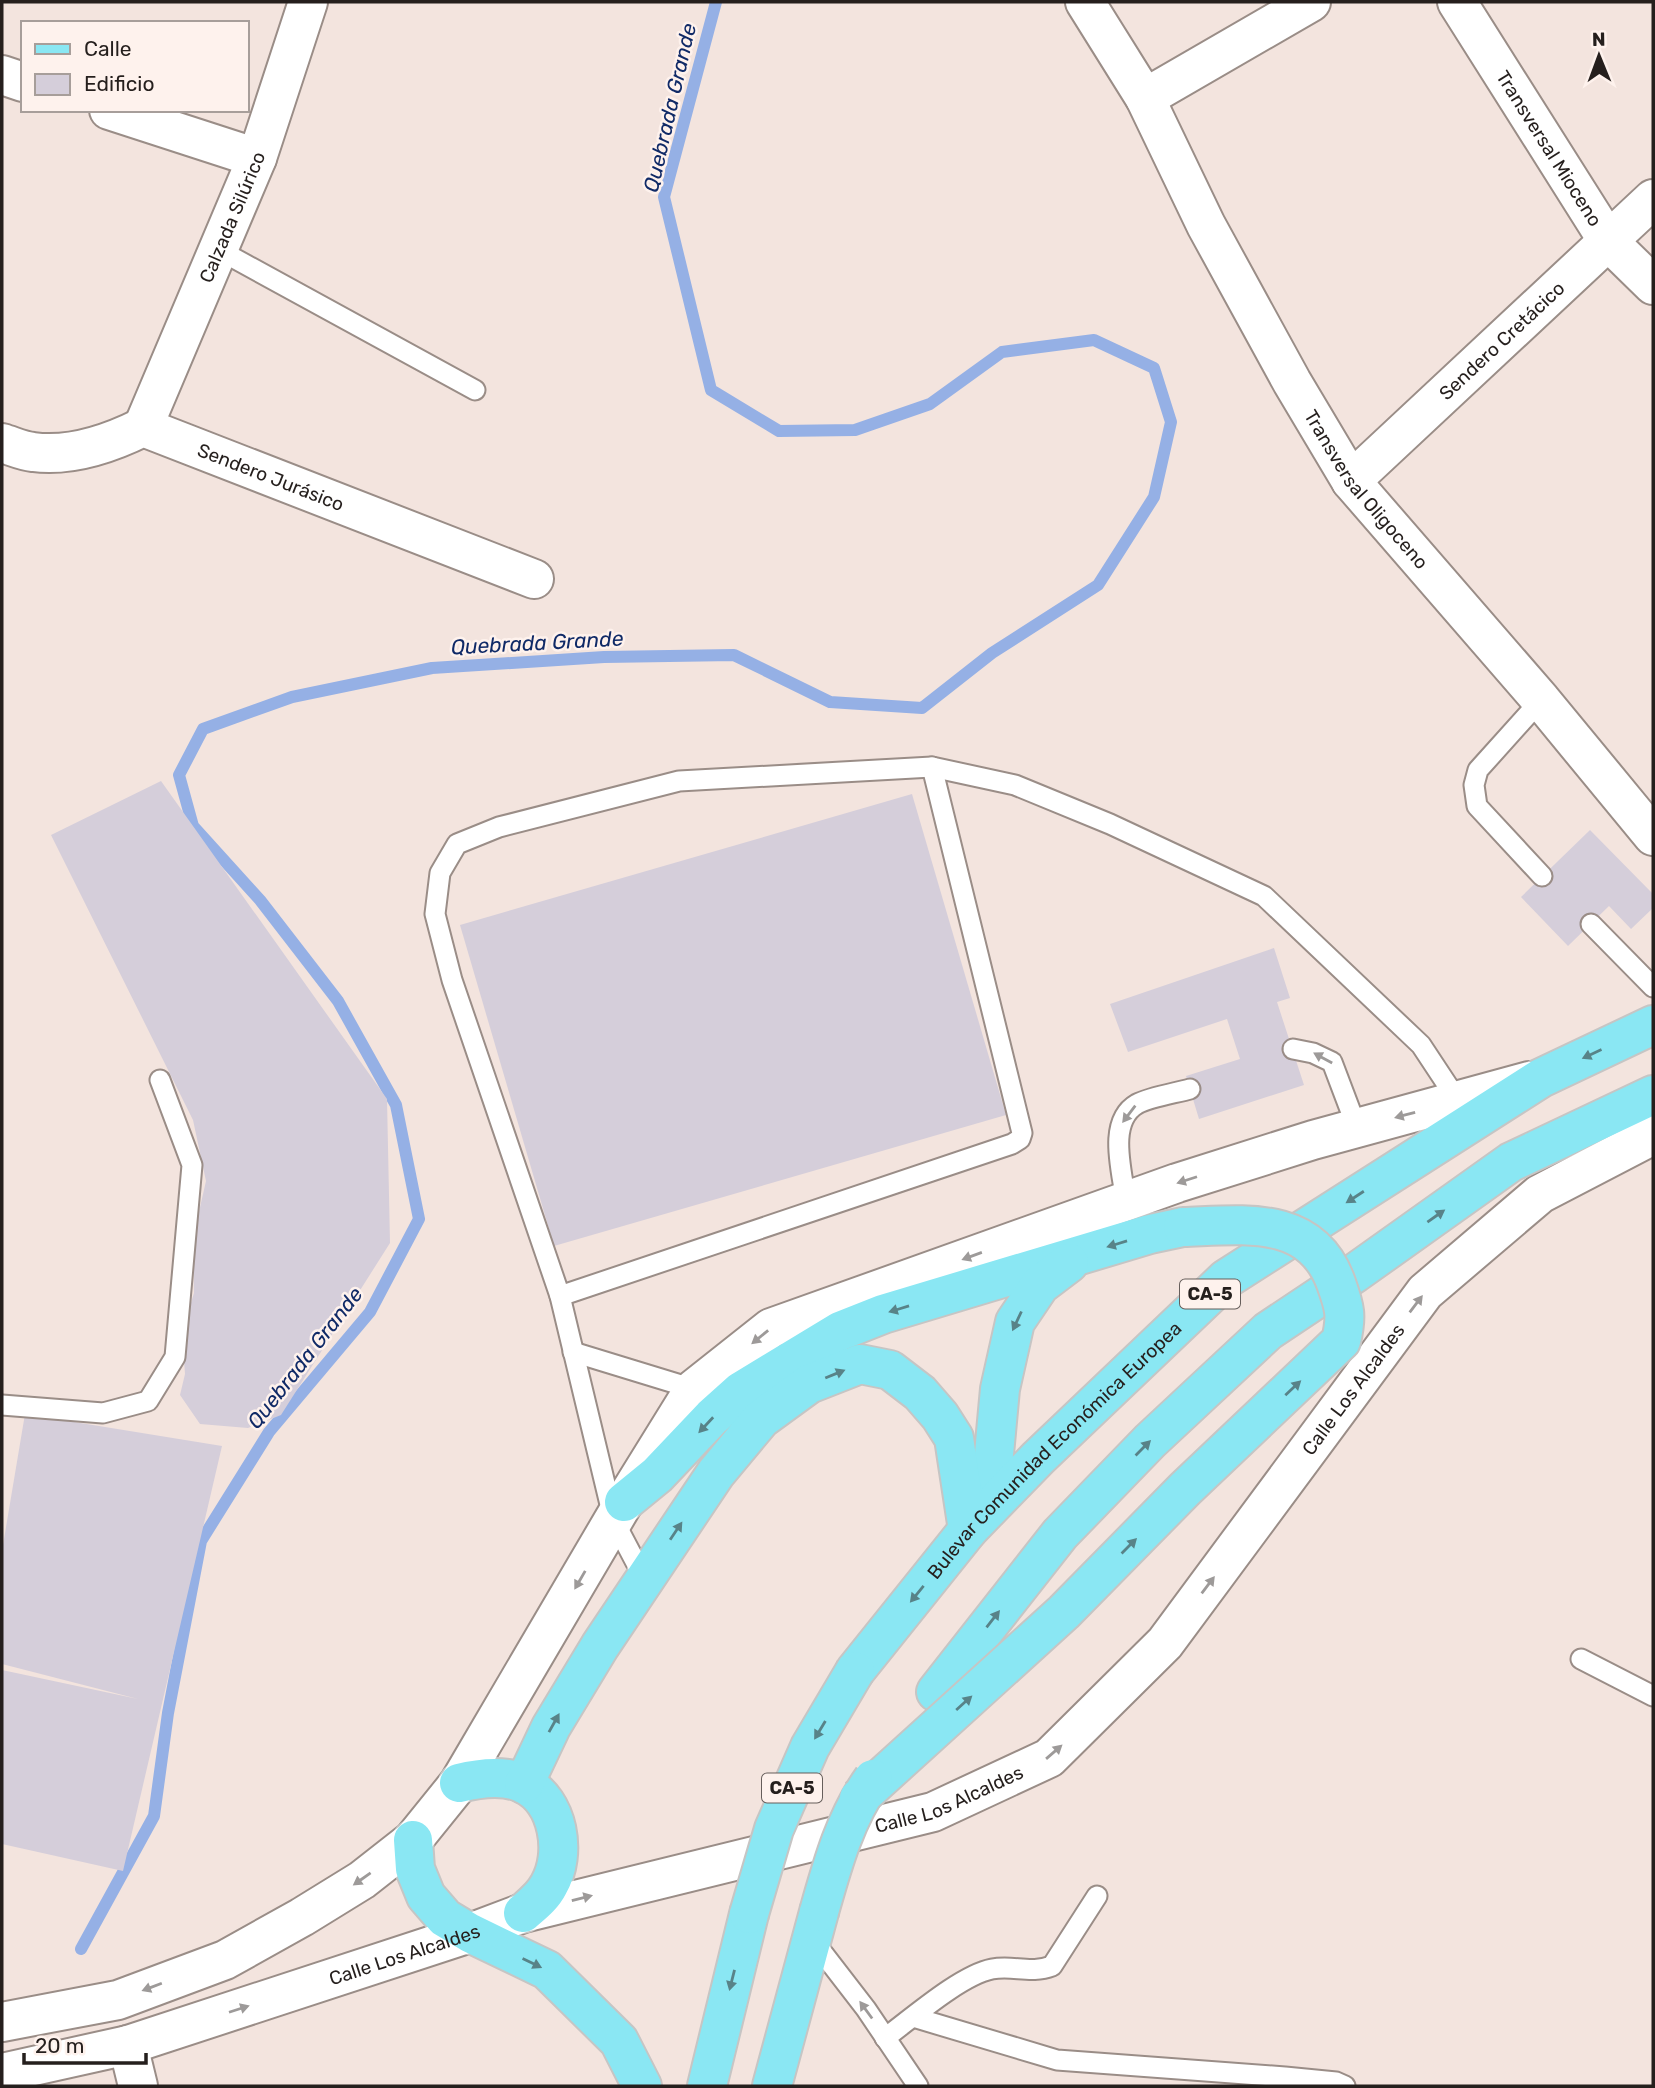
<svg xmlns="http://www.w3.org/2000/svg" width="1655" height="2088" viewBox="0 0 1655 2088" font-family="Rubik,sans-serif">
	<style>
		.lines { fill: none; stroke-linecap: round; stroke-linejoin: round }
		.stream { stroke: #95b0e5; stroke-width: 12 }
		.building { fill: #d5ceda }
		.service-casing { stroke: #9a8d87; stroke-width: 23 }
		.minor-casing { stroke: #9a8d87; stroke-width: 42 }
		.secondary-casing { stroke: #9a8d87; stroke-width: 42 }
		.primary-casing { stroke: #c6c5c4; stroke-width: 42 }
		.service { stroke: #fff; stroke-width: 19 }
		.minor { stroke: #fff; stroke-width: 38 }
		.secondary { stroke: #fff; stroke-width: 38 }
		.primary { stroke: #8ae7f3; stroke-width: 38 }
		.primary-bridge-casing { stroke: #c6c5c4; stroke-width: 42; stroke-linecap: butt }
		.primary-bridge { stroke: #8ae7f3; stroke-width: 38 }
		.oneway { fill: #588388 }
		.oneway2 { fill: #9d9a99 }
		.labels { text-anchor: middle; stroke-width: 5; stroke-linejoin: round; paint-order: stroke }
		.shield { fill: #fef2ed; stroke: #665e5b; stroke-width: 2 }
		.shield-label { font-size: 18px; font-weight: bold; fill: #251f1d }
		.street-label { font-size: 19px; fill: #251f1d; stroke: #fef2ed }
		.water-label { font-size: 21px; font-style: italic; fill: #102a67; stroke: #fef2ed }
	</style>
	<rect width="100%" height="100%" fill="#f3e4de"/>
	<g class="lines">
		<path class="stream" d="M81,1949L154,1816L168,1713L201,1541L269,1432L370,1312L419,1219L396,1105L338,1001L260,900L193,826L179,775L203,729L292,697L432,668L604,657L734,655L830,702L922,708L992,653L1098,585L1154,497L1171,422L1154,368L1094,340L1002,352L930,404L855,430L779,431L711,390L664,197L716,2"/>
	</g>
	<g class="building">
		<path d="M161,781L387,1099L390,1243L281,1415L248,1428L200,1424L180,1395L185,1374L182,1332L194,1293L193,1238L206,1181L193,1120L51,835Z"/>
		<path d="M912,794L1006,1115L554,1246L460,925Z"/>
		<path d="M1590,830L1653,894V908L1631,929L1609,906L1568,946L1521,897Z"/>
		<path d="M1274,948L1290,998L1277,1002L1304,1085L1199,1119L1186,1076L1240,1059L1227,1019L1128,1052L1110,1004Z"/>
		<path d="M25,1414L222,1446L123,1871L2,1844V1670L138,1699L2,1664V1551Z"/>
	</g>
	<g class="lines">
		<defs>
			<g id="service">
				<path d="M219,250L475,390"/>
				<path d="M1541,700L1478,770L1474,785L1477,806L1542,876"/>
				<path d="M1591,924L1653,987"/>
				<path d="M1293,1049L1313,1053L1332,1062L1357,1128"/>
				<path d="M1126,1202C1123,1174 1106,1122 1137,1104C1150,1097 1176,1093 1190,1089"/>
				<path d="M560,1296L1012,1144L1020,1139L1022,1133L932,767"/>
				<path d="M573,1352L694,1389"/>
				<path d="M2,1405L103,1413L148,1401L175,1357L192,1165L160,1080"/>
				<path d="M644,1578L614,1521L560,1296L452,980L435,914L440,873L457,844L499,827L679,781L932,767L1015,785L1110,824L1264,896L1421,1045L1458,1101"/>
				<path d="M1581,1659L1653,1696"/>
				<path d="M812,1939L866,2009L918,2086"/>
				<path d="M913,2017L1057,2060L1285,2077L1336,2082L1345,2086"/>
				<path d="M885,2038C912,2018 961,1975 992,1969C1013,1965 1031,1974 1052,1966L1097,1896"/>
			</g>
			<g id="minor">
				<path id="s1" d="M1085,2L1145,98L1206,225L1292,382L1351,481L1541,700L1653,836"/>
				<path id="s2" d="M1457,2L1608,241L1653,285"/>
				<path d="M2,75L23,82"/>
				<path d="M1145,98L1311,2"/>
				<path d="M109,110L257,158"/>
				<path id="s3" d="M143,427L257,158L308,2"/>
				<path id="s4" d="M2,443C12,446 23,451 33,452C70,457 111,443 143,427L534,579"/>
				<path id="s5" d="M1351,481L1653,199"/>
				<path d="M128,2045L138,2086"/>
			</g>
			<g id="secondary">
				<path d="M2,2022L118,2000L225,1960L302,1917L362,1880L413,1840L459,1783L624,1502L694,1389L771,1328L1177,1183L1313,1140L1529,1081"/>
				<path id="s6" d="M2,2073L128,2045L470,1933L523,1913L933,1812L1049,1758L1165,1643L1425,1292L1540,1194L1653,1135"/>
			</g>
			<g id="primary">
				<path d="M624,1502L657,1475L712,1417L741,1391L840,1331L883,1314L986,1283L1150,1234L1183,1227"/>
				<path d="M989,1508L1000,1389L1015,1322L1040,1285L1069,1263"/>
				<path id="s7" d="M855,1671L968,1530L1038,1458L1226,1279L1541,1078L1653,1025"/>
				<path d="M936,1692L1060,1534L1150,1441L1268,1331L1355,1273L1511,1162L1653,1095"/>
				<path d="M459,1783C479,1778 504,1774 524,1784C559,1801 567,1854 549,1885C543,1897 532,1905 523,1913"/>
				<path d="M524,1784L551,1727L600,1646L716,1473L761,1419L809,1384L860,1364L890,1370L920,1393L940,1416L954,1438L968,1530"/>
				<path d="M413,1840L415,1869L426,1896L445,1918L470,1933L547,1970L619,2041L642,2086"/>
				<path d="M707,2086L749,1914"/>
				<path d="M772,2086L819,1912"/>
			</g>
		</defs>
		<use href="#service" class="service-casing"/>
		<use href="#minor" class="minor-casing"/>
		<use href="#secondary" class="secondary-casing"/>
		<use href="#primary" class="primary-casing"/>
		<use href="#service" class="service"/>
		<use href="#minor" class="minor"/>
		<use href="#secondary" class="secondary"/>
		<use href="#primary" class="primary"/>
		<defs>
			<g id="primary-bridge">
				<path d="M859,1798L1064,1612L1185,1489L1341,1341C1347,1316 1345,1308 1336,1283C1311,1214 1243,1225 1183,1227"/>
				<path d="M819,1912C832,1866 845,1818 873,1779"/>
				<path d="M749,1914L774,1829L810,1747L855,1671"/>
			</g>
		</defs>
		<use href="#primary-bridge" class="primary-bridge-casing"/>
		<use href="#primary-bridge" class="primary-bridge"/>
	</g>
	<defs><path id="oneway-solid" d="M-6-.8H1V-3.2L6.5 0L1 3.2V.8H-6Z" transform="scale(1.75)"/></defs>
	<g class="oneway">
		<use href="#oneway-solid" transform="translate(1592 1054) rotate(155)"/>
		<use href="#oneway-solid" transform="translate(1355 1197) rotate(147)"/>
		<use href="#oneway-solid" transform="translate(1436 1216) rotate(-35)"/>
		<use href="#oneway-solid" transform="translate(1117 1244) rotate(163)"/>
		<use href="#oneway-solid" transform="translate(899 1309) rotate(163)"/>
		<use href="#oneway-solid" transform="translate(1017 1321) rotate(115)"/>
		<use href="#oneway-solid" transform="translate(835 1374) rotate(-22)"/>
		<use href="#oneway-solid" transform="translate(1293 1388) rotate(-43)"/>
		<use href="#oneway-solid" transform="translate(706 1425) rotate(133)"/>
		<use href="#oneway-solid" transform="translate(1143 1448) rotate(-45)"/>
		<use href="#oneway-solid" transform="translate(676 1531) rotate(-56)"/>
		<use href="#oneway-solid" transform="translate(1129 1546) rotate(-45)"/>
		<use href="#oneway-solid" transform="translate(917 1594) rotate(129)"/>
		<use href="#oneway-solid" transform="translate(993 1619) rotate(-52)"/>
		<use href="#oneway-solid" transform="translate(964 1703) rotate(-42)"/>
		<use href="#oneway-solid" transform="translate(554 1723) rotate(-61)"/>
		<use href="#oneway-solid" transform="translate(820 1730) rotate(121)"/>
		<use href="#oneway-solid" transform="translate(532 1963) rotate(26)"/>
		<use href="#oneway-solid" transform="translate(732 1980) rotate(104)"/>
	</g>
	<g class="oneway2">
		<use href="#oneway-solid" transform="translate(1323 1058) rotate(-151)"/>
		<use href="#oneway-solid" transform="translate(1129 1114) rotate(127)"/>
		<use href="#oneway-solid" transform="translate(1405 1115) rotate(165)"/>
		<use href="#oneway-solid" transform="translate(1187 1180) rotate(162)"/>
		<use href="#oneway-solid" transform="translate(972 1256) rotate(160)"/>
		<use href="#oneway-solid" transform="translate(1416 1304) rotate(-53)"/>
		<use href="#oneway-solid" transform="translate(760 1337) rotate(141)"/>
		<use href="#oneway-solid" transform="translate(580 1580) rotate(120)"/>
		<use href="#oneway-solid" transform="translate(1208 1585) rotate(-53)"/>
		<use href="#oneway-solid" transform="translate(1054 1752) rotate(-41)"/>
		<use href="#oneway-solid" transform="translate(362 1879) rotate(145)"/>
		<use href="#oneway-solid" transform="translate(582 1898) rotate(-14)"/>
		<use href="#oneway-solid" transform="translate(152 1987) rotate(159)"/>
		<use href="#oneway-solid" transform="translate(239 2009) rotate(-18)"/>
		<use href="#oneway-solid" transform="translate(866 2010) rotate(-126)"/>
	</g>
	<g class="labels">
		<g class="shield">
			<rect x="1180" y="1279.5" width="60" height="29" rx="5"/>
			<rect x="762" y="1773.5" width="60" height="29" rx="5"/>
		</g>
		<g class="shield-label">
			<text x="1210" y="1300">CA-5</text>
			<text x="792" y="1794">CA-5</text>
		</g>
		<g class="street-label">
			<text dy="7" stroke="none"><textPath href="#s2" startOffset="173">Transversal Mioceno</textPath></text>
			<text dy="7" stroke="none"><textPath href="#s3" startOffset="228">Calzada Silúrico</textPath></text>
			<text dy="7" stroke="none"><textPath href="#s5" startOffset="206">Sendero Cretácico</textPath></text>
			<text dy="7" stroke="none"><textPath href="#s4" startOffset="284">Sendero Jurásico</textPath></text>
			<text dy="7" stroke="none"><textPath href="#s1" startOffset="564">Transversal Oligoceno</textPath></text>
			<text dy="7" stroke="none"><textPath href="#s6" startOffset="1575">Calle Los Alcaldes</textPath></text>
			<text dy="7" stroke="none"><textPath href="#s7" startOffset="298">Bulevar Comunidad Económica Europea</textPath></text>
			<text dy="7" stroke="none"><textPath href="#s6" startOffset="987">Calle Los Alcaldes</textPath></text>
			<text dy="7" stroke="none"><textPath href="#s6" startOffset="420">Calle Los Alcaldes</textPath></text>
		</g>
		<g class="water-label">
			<text transform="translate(670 108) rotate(-77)" y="7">Quebrada Grande</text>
			<text transform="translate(537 643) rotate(-3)" y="7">Quebrada Grande</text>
			<text transform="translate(305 1358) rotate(-52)" y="7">Quebrada Grande</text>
		</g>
	</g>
	<rect width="1655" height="2088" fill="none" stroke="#251f1d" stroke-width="7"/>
	<rect x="21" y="21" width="228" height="91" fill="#fef2ed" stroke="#a79e9a" stroke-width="2"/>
	<rect x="35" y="44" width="35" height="10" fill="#8ae7f3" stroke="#a79e9a" stroke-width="2"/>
	<text x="84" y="56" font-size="21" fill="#251f1d">Calle</text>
	<rect x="35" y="74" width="35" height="21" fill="#d5ceda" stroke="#a79e9a" stroke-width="2"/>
	<text x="84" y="91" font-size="21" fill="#251f1d">Edificio</text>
	<g transform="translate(1599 56) rotate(359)" stroke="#fef2ed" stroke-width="5" paint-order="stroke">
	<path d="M0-5L12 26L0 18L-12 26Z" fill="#251f1d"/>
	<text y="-10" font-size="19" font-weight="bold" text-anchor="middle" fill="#251f1d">N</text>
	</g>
	<path d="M24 2053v10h122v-10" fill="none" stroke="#251f1d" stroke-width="3.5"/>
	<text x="35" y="2053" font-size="21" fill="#251f1d" stroke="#fef2ed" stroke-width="5" paint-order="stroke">20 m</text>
</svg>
